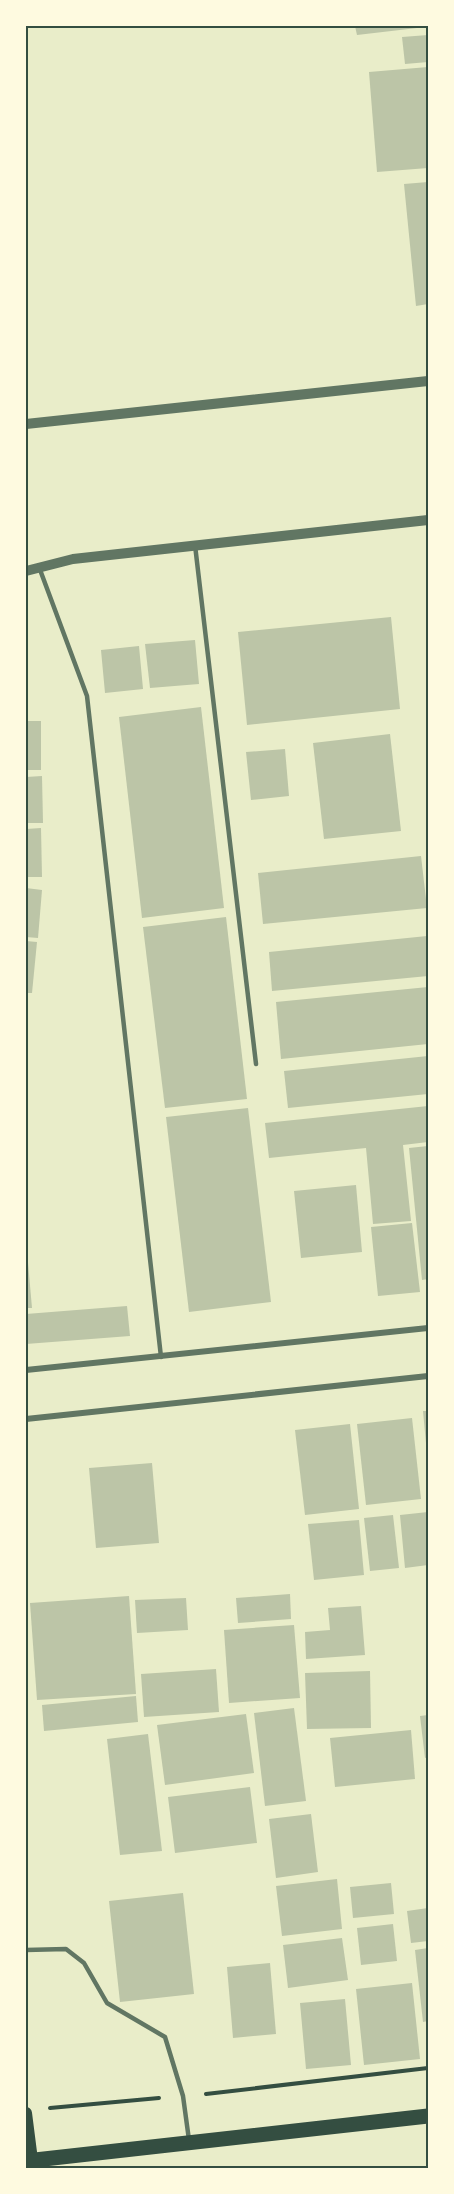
<svg xmlns="http://www.w3.org/2000/svg" width="454" height="2194" viewBox="0 0 454 2194" font-family="'Zilla Slab',serif">
	<style>
		.building { fill: #bcc5a7 }
		.lines { fill: none; stroke-linecap: round; stroke-linejoin: round }
		.path { stroke: #344e41; stroke-width: 4 }
		.service { stroke: #617663; stroke-width: 4.5 }
		.minor { stroke: #617663; stroke-width: 6 }
		.tertiary { stroke: #617663; stroke-width: 10 }
		.secondary { stroke: #344e41; stroke-width: 12 }
		.primary { stroke: #344e41; stroke-width: 15 }
		.neatline { fill: none; stroke: #344e41; stroke-width: 2 }
	</style>
	<rect width="100%" height="100%" fill="#e9edc9"/>
	<g class="building">
		<path d="M355,26H417V28L357,35Z"/>
		<path d="M428,35V62L405,64L402,37Z"/>
		<path d="M428,67V168L377,172L369,72Z"/>
		<path d="M428,182V304L416,306L404,184Z"/>
		<path d="M391,617L400,709L247,725L238,632Z"/>
		<path d="M195,640L199,684L150,688L145,644Z"/>
		<path d="M139,646L143,689L105,693L101,650Z"/>
		<path d="M201,707L224,908L142,918L119,717Z"/>
		<rect x="26" y="721" width="15" height="49"/>
		<path d="M390,734L401,831L324,839L313,743Z"/>
		<path d="M285,749L289,796L251,800L246,752Z"/>
		<path d="M42,776L43,823H26V777Z"/>
		<path d="M41,828L42,877H26V829Z"/>
		<path d="M421,856L427,908L263,924L258,873Z"/>
		<path d="M26,888L42,890L38,938L26,937Z"/>
		<path d="M226,917L247,1099L165,1108L143,927Z"/>
		<path d="M427,936L428,976L272,991L269,952Z"/>
		<path d="M26,941L37,942L32,993H26Z"/>
		<path d="M428,987V1044L281,1059L276,1002Z"/>
		<path d="M428,1056V1094L288,1108L284,1071Z"/>
		<path d="M428,1106V1142L403,1145L411,1221L373,1224L366,1148L269,1158L265,1123Z"/>
		<path d="M248,1108L271,1302L189,1312L166,1117Z"/>
		<path d="M428,1146V1279L422,1280L409,1148Z"/>
		<path d="M356,1185L362,1252L301,1258L294,1191Z"/>
		<path d="M412,1223L420,1292L378,1296L371,1227Z"/>
		<path d="M27,1251L32,1308H26V1252Z"/>
		<path d="M127,1306L130,1336L26,1344V1314Z"/>
		<path d="M423,1411H428V1454H427Z"/>
		<path d="M412,1418L421,1499L366,1505L357,1424Z"/>
		<path d="M350,1424L359,1509L305,1515L295,1430Z"/>
		<path d="M152,1463L159,1543L96,1548L89,1468Z"/>
		<path d="M428,1512V1565L405,1568L400,1515Z"/>
		<path d="M393,1515L399,1568L370,1571L364,1518Z"/>
		<path d="M359,1520L364,1575L314,1580L308,1524Z"/>
		<path d="M290,1594L291,1619L238,1623L236,1598Z"/>
		<path d="M129,1596L136,1694L37,1700L30,1603Z"/>
		<path d="M186,1598L188,1630L137,1633L135,1600Z"/>
		<path d="M361,1606L365,1655L306,1659L305,1632L330,1630L328,1608Z"/>
		<path d="M294,1625L300,1698L229,1703L224,1630Z"/>
		<path d="M216,1669L219,1712L144,1717L141,1674Z"/>
		<path d="M370,1671L371,1728L307,1729L305,1673Z"/>
		<path d="M136,1696L138,1722L44,1731L42,1705Z"/>
		<path d="M294,1708L306,1801L265,1806L254,1713Z"/>
		<path d="M246,1714L254,1773L165,1785L157,1725Z"/>
		<path d="M428,1715V1757L425,1758L420,1716Z"/>
		<path d="M411,1730L415,1779L335,1787L330,1738Z"/>
		<path d="M148,1734L162,1851L120,1855L107,1739Z"/>
		<path d="M250,1787L257,1843L175,1853L168,1797Z"/>
		<path d="M311,1814L318,1872L276,1878L269,1819Z"/>
		<path d="M337,1879L342,1929L282,1936L276,1886Z"/>
		<path d="M391,1883L394,1914L353,1918L350,1887Z"/>
		<path d="M183,1893L194,1994L120,2002L109,1901Z"/>
		<path d="M428,1908V1941L411,1943L407,1911Z"/>
		<path d="M393,1924L397,1961L361,1965L357,1928Z"/>
		<path d="M342,1938L348,1980L288,1988L283,1945Z"/>
		<path d="M428,1948V2021L423,2022L415,1950Z"/>
		<path d="M270,1963L276,2034L233,2038L227,1967Z"/>
		<path d="M412,1983L420,2059L364,2065L356,1989Z"/>
		<path d="M345,1999L351,2065L306,2069L300,2003Z"/>
	</g>
	<g class="lines">
		<g class="path">
			<path d="M206,2094L428,2068"/>
			<path d="M50,2108L159,2098"/>
		</g>
		<g class="service">
			<path d="M195,545L256,1064"/>
			<path d="M39,567L87,696L161,1357"/>
			<path d="M26,1950L66,1949L84,1963L107,2003L165,2037L183,2096L189,2140"/>
		</g>
		<g class="minor">
			<path d="M26,1370L428,1328"/>
			<path d="M26,1419L428,1376"/>
		</g>
		<g class="tertiary">
			<path d="M26,424L428,381"/>
			<path d="M26,571L73,559L428,520"/>
		</g>
		<path class="secondary" d="M26,2113L33,2168"/>
		<path class="primary" d="M26,2161L428,2116"/>
	</g>
	<rect width="454" height="2194" fill="none" stroke="#fefae0" stroke-width="54"/>
	<rect x="27" y="27" width="400" height="2140" class="neatline"/>
</svg>
